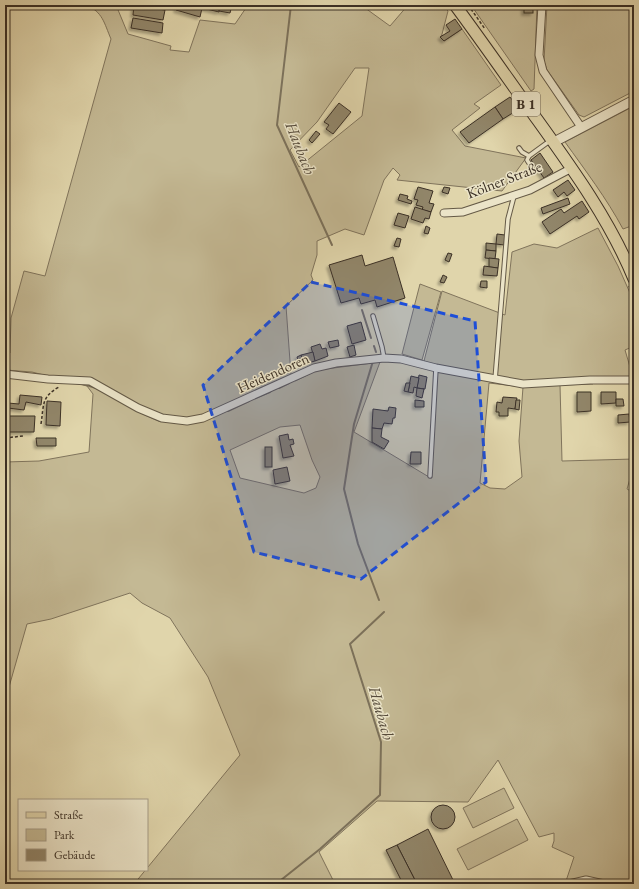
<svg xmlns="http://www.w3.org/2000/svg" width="639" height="889" viewBox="0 0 639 889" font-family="'EB Garamond',serif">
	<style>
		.green { fill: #c4b994; stroke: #80745c; fill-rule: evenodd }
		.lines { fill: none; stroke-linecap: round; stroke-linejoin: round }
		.stream { stroke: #7c715a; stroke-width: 2 }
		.building { fill: #91866b; stroke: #3b3025; filter: url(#shadow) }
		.service-casing { stroke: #645946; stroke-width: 5.5 }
		.minor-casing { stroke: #645946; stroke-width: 9 }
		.tertiary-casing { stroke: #645946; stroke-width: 11 }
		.primary-casing { stroke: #3b3025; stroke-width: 13 }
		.path { stroke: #3b3025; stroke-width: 1.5; stroke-dasharray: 3 2; stroke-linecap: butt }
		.service { stroke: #ebe4c8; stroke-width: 3.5 }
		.minor { stroke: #ebe4c8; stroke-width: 7 }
		.tertiary { stroke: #ebe4c8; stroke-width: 9 }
		.primary { stroke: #e0d5ab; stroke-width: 11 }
		.marked { fill: #1d4ed8; fill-opacity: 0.2; stroke: #1d4ed8; stroke-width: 3; stroke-dasharray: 8 5; stroke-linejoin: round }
		.labels { text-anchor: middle; stroke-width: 3; stroke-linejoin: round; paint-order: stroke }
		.shield { fill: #ebe4c8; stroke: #706656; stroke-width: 1 }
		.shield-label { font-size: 14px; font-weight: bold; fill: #3b3025 }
		.street-label { font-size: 15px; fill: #3b3025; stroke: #ebe4c8 }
		.water-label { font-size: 16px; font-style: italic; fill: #564b3b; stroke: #ebe4c8 }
	</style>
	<defs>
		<filter id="shadow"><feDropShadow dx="-2.5" dy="2.5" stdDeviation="1" flood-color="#0004"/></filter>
	</defs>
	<rect width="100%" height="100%" fill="#e0d5ab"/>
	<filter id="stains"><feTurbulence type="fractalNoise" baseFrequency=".005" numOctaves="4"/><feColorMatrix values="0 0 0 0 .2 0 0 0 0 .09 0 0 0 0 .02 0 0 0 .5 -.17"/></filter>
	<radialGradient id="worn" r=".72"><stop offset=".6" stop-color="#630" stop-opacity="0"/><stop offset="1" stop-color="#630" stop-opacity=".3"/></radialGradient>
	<g class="green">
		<path d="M86,5H116L128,34L171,46L170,50L189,52L200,20L235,24L248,5H361L390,26L408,5H442L448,11L441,38L444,41L462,29L501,85L474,104L480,108L452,130L465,146L526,158L502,191L397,180L400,175L393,168L384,180L364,235L345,229L317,241V255L311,275L313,280L286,306L291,375L295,381L318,370L380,362L354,432L429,477L436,369L424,361L442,291L505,315L512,252L534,244L557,248L598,228L618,266L634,302V346L625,350L633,377L593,378V384L560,385L562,461L634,459V465L627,489L634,493V678L630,680L634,688V884H561L566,881L574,857L552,847L554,841V833L539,837L498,760L468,802L377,801L319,852L335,884H134L240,755L208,677L170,618L142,603L130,593L51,619L27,624L5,701V462L39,461L89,452L93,394L87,386L32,372L5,370V353H10L11,318L24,271L45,276L111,39C104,23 103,12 86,5ZM355,68H369L362,116L299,167L290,150L317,122ZM489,383L523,387L519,441L522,477L505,489L490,488L480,483ZM300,425L312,460L320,477L316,488L304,493L240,478L230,450L280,427Z"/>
		<path d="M471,5H537L534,89L531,91Z"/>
		<path d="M547,5H634V91L584,117L579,115L547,70L544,61Z"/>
		<path d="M634,106V225L623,229C607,199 585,170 565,142Z"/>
		<path d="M420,284L441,292L422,360L402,354Z"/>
		<path d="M504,788L514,808L473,828L463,808Z"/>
		<path d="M517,819L528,840L468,870L457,849Z"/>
	</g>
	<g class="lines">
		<g class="stream">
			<path d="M291,5L277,125L332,245"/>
			<path d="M362,310L371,338"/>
			<path d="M374,346L376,352"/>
			<path d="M373,361L354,424L344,489L358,544L379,600"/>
			<path d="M5,370L18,372"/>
			<path d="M83,384L96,388"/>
			<path d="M279,388L289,383"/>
			<path d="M255,398L270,392"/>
			<path d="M228,411L249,401"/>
			<path d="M142,413L160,421"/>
			<path d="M276,884L320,849L380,795L381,742L350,644L384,612"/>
		</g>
	</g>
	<g class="building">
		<path d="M134,5L165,10L163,20L133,15Z"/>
		<path d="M177,5H190L202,8L200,17L176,10Z"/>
		<path d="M190,5H220L219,12Z"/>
		<path d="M220,5H232L230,13L219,11Z"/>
		<rect x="524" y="5" width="9" height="8"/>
		<path d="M133,18L163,23L162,33L131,28Z"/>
		<path d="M455,19L462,29L444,41L440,37L450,31L446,25Z"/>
		<path d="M510,97L519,109L503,119L495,107Z"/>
		<path d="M339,103L351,112L333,134L326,129L329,125L324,122Z"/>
		<path d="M495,107L503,119L469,143L460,132Z"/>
		<path d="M316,131L320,134L312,143L309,140Z"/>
		<path d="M540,153L553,172L544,178L531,160Z"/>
		<path d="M568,180L575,190L567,196L564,192L558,197L553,190Z"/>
		<path d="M418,187L433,191L429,203L434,204L431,212L422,210L423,207L416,205L418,200L414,199Z"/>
		<path d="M444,187L450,188L448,194L442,192Z"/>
		<path d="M400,194L408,196L407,199L412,201L411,204L398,200Z"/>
		<path d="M568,198L570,204L543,214L541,208Z"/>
		<path d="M582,201L589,212L579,219L577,216L550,234L542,222L561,209L564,213Z"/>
		<path d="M415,207L431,212L429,219L425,218L423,223L411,219Z"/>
		<path d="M398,213L409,216L405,228L394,225Z"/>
		<path d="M426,226L430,228L428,234L424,233Z"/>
		<path d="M497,234L505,235L504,245L496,244Z"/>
		<path d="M397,238L401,239L399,247L394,246Z"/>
		<path d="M486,243L496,244V251L486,250Z"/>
		<path d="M486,250L496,251L495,259L485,258Z"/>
		<path d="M448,253L452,254L449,262L445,260Z"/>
		<path d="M362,255L365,266L393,257L405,298L377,307L375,300L361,304L359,298L341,303L329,265Z"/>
		<path d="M489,258L499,259L498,268L489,267Z"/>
		<path d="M484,266L498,268L497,276L483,275Z"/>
		<path d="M443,275L447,277L444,283L440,282Z"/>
		<path d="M481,281H487V288L480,287Z"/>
		<path d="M361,322L366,340L352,344L347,326Z"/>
		<path d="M338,340L339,346L330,348L328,342Z"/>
		<path d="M320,344L322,349L326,348L328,356L315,361L311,347Z"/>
		<path d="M354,345L356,355L350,357L347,347Z"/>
		<path d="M313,352L315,361L304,364L301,355Z"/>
		<path d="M301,355L303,362L299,363L297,357Z"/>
		<path d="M419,375L427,377L425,389L417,388Z"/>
		<path d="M411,376L419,378L417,388L414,387L413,393L408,392Z"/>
		<path d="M406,383H410L408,392L404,391Z"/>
		<path d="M417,388L424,389L422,398L416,396Z"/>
		<path d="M577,392H591V411L577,412Z"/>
		<path d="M601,392H616V403L601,404Z"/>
		<path d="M20,395L42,397L41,405L26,402L24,410L8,408V403L19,404Z"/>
		<path d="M503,397L517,398L515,409L508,408V416H499V412H496L497,402L502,403Z"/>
		<path d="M616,399H623L624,406H616Z"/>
		<path d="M415,400L424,401V407H415Z"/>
		<path d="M516,400H520L519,410L515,409Z"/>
		<path d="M47,401L61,402L60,426L46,425Z"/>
		<path d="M389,407L396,408L395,418H393L392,424L384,423L382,429L372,428L373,409L388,411Z"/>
		<path d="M629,414L630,422L618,423V415Z"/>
		<path d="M7,416H35L34,432H6Z"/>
		<path d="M372,428L382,429L381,437L389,441L384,449L372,442Z"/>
		<path d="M288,434L289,440L293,439L294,444L290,445L294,456L283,458L279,436Z"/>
		<path d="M36,438H56V446H37Z"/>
		<rect x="265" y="447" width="7" height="20"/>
		<path d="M411,452H421V464H410Z"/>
		<path d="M287,467L290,481L275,484L273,470Z"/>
		<circle cx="443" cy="817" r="12"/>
		<path d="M428,829L455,884H417L397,845Z"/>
		<path d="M397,845L417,884H403L386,850Z"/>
	</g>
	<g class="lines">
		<defs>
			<g id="service">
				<path d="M519,148L522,152L529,156L527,160L529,163"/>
				<path d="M529,156L551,140"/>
				<path d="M373,316L382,347L384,358"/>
				<path d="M495,380L508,219L514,196"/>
				<path d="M430,476L436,368"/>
			</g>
			<g id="minor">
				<path d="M542,5L539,55L543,71L581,127"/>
				<path d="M444,213L463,212L530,190L572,168"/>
				<path d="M5,374L48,379L90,381L138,408L162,418L187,421L203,418L314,368L336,363L384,358L401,359L436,368L523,384L590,380H634"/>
				<path d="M569,884L586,880L604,884"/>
			</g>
			<path id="tertiary" d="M554,142L634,100"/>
			<path id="primary" d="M455,5C481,40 506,76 531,111C569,164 609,218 634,279"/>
		</defs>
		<use href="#service" class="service-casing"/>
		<use href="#minor" class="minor-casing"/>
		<use href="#tertiary" class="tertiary-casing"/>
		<use href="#primary" class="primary-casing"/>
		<g class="path">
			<path d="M471,9L485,29"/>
			<path d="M629,286L634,297"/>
			<path d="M41,424C44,405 41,397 59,387"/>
			<path d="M5,438L23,436"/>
		</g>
		<use href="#service" class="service"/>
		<use href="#minor" class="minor"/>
		<use href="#tertiary" class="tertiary"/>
		<use href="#primary" class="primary"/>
	</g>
	<path class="marked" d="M311,282L475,321L486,482L361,579L254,552L203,385Z"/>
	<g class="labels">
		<rect class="shield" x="512" y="92" width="28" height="24" rx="3"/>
		<g class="shield-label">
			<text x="526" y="109">B 1</text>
		</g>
		<g class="street-label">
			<text transform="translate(504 180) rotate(-21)" y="5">Kölner Straße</text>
			<text transform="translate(273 373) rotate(-24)" y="5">Heidendoren</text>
		</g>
		<g class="water-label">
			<text transform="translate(301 148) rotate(68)" y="6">Haubach</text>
			<text transform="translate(382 713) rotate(74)" y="6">Haubach</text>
		</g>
	</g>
	<rect width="639" height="889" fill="none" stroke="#e0d5ab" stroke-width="20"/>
	<rect x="6" y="6" width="627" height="877" fill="none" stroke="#3b3025" stroke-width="2"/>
	<rect x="10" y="10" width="619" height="869" fill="none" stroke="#3b3025"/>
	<rect x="18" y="799" width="130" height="72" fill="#ebe4c8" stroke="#a59c87"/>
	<rect x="26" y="812" width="20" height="6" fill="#e0d5ab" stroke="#a59c87"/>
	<text x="54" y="819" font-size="12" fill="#3b3025">Straße</text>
	<rect x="26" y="829" width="20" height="12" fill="#c4b994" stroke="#a59c87"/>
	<text x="54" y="839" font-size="12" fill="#3b3025">Park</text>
	<rect x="26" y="849" width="20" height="12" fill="#91866b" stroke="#a59c87"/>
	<text x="54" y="859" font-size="12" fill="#3b3025">Gebäude</text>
	<rect width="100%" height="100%" filter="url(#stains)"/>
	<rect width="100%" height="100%" fill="url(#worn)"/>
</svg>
